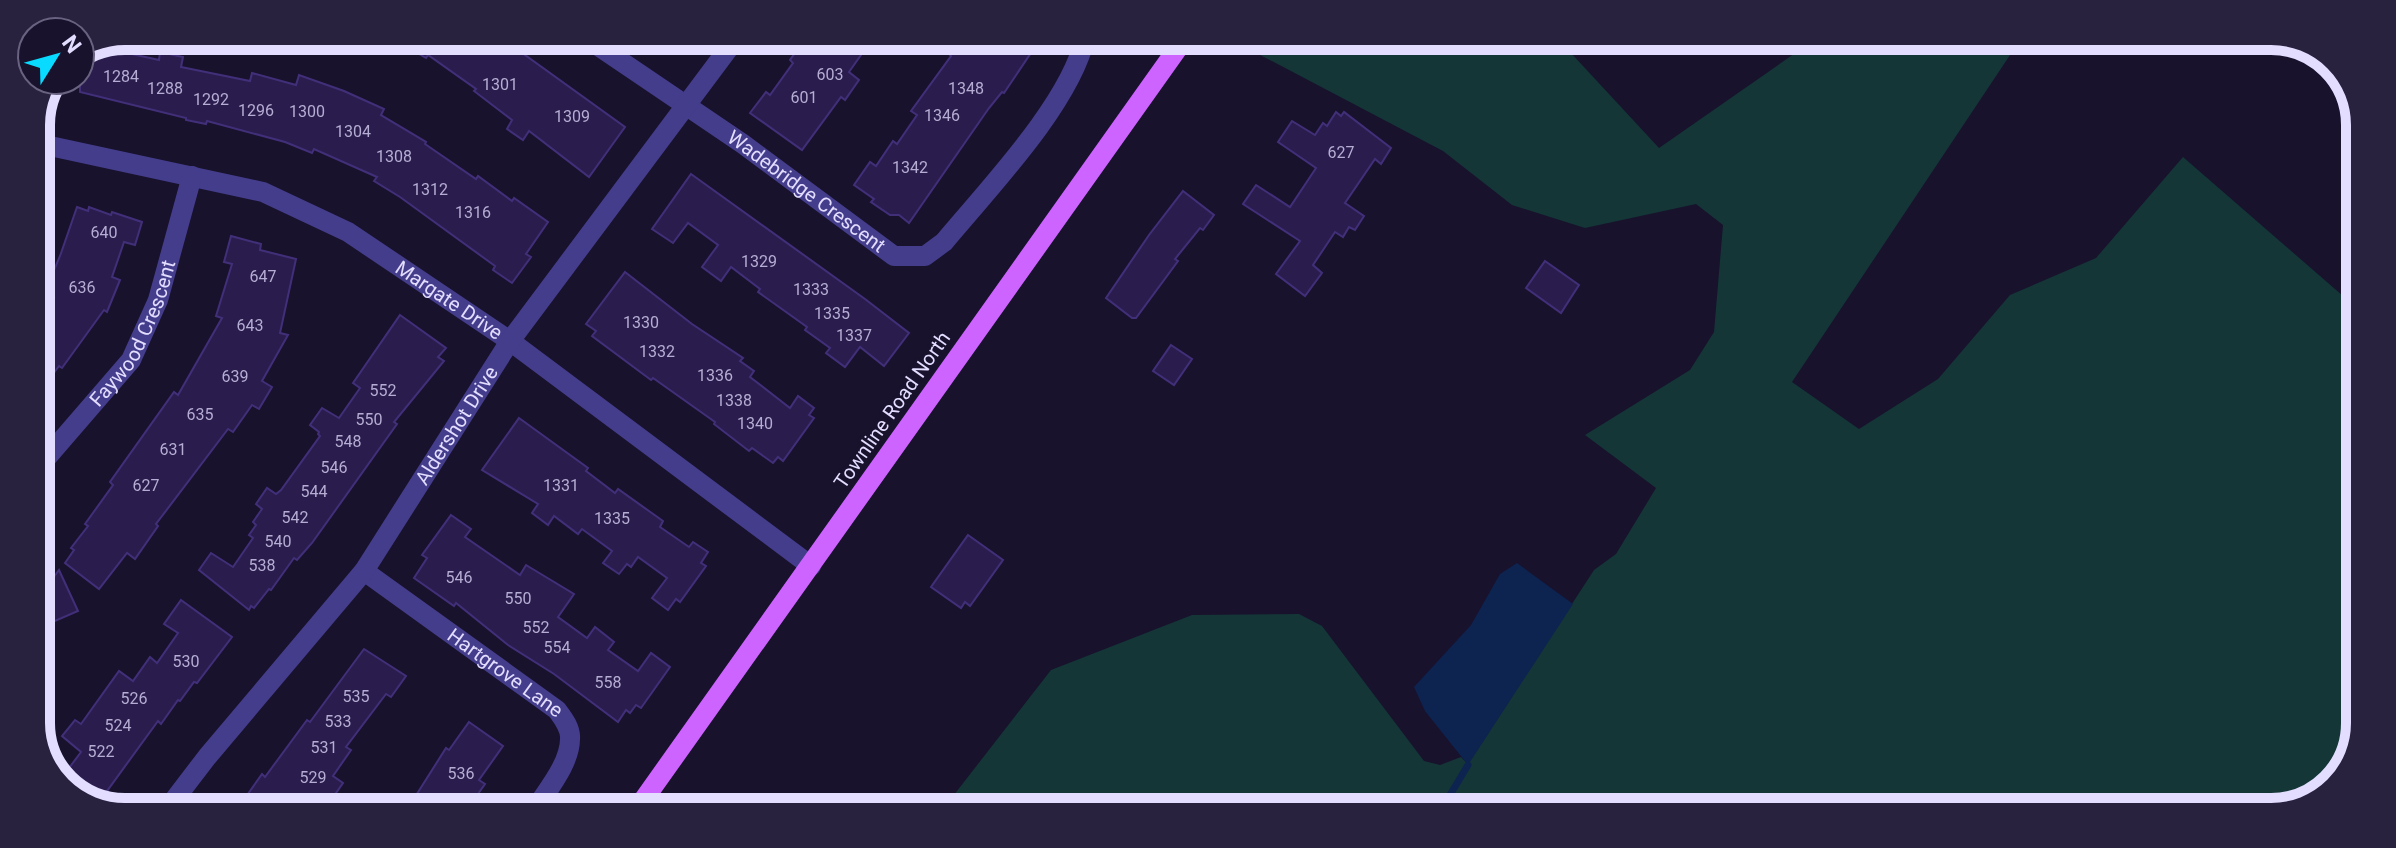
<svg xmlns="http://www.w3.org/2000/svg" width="2396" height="848" viewBox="0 0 2396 848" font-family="Roboto,sans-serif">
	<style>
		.green { fill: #143637 }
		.water { fill: #0d2350 }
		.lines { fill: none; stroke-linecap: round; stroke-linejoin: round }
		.stream { stroke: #0d2350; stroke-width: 7 }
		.building { fill: #2a1d4e; stroke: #422f7a; stroke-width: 2 }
		.minor { stroke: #443d8c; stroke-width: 20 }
		.major { stroke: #cd64ff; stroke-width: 20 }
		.labels { text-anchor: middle; stroke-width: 7; stroke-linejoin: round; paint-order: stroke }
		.number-label { font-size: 16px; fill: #b5add3 }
		.street-label { font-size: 20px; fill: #e3ddff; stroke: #18122d }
		.rim { fill: none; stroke: #e3ddff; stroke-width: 10 }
	</style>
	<rect width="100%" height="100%" fill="#18122d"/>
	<path class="green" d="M1228,38L1558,39L1659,148L1814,40H2020L1792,382L1859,429L1938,379L2010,295L2096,258L2183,157L2358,309L2355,751L2325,794L2272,812L943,809L1051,670L1192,615L1299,614L1322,626L1424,761L1440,765L1461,757L1468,764L1594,570L1616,554L1656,488L1585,435L1690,370L1714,332L1723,225L1696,204L1585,228L1512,205L1443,151Z"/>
	<path class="water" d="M1517,563L1573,604L1468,765L1425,711L1414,687L1471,625L1500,574Z"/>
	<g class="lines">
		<path class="stream" d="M1441,810L1468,765"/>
	</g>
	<g class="building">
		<path d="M390,37H500L625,127L589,177L529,131L523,140L507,129L512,120L474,91L476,89L428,55L426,58Z"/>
		<path d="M806,37L873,38L849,72L859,80L845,100L841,97L802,150L750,113L766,92L770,95L793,63L790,60Z"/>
		<path d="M959,38H1041L1004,93L1002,92L989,108L909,223L899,215H890L871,202L874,199L854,185L870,162L876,166L893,141L897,144L917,115L911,111L951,56L948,53Z"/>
		<path d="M100,47L159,60L160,52L183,57L181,67L250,81L252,73L296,85L299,75L344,91L384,109L381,115L426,142L425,144L476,179L478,176L512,201L514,198L548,222L526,254L531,257L512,283L493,270L495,266L400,197L374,181L377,177L314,149L312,153L285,142L207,121L206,124L186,120V118L80,92V54Z"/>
		<path d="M1336,112L1341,116L1344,112L1391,148L1381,164L1375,159L1345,203L1364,216L1355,230L1349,227L1343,237L1335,232L1313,265L1322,273L1305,296L1276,274L1300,241L1243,204L1256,185L1290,207L1316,168L1278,142L1292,121L1315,135L1323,123L1327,126Z"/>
		<path d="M691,174L865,299L909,333L884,366L860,347L845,367L826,353L830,348L805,330L807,327L758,292L760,289L731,267L721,281L702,267L718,245L688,223L673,243L652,229Z"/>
		<path d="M1183,191L1214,215L1203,230L1200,228L1175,259L1178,261L1136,318H1132L1106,298L1149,235Z"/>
		<path d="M77,207L88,211L89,207L111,215L112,212L142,222L135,245L124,242L112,277L120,280L107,312L104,310L62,368L59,366L36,397V323L54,298L44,294L60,256Z"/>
		<path d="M231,236L261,244L260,250L296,259L280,333L288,335L262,381L272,387L259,409L252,405L233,432L228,429L156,524L158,526L135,559L127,553L99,589L65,563L74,550L71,548L88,526L85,524L113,485L110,482L174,392L178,395L222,318L216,316L232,264L224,262Z"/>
		<path d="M1545,261L1579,285L1561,313L1526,288Z"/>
		<path d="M625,272L692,324L743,358L740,361L754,371L750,377L790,408L798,396L814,408L809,415L814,418L783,461L778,457L773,463L752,448L749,451L714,424L715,422L653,378L651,380L592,336L596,331L586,324Z"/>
		<path d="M400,315L446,348L438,357L444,361L394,422L397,424L312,543L297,560L294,558L271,590L269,589L254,608L251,606L249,610L199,570L211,553L233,567L253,538L249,535L256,525L253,522L262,509L256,504L267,488L276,494L281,490L320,436L318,434L319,432L310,425L322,408L339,418L360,388L353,383Z"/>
		<path d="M1171,345L1192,359L1174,385L1153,371Z"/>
		<path d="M519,418L588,468L586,471L615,493L618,489L663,521L660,527L689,547L693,542L708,552L701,563L706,566L680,602L676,599L668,610L652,598L667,578L638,557L631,567L627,564L619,574L603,563L612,551L582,529L578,534L554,516L548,525L532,513L538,504L482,470Z"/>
		<path d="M451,515L471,529L465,537L520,575L526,565L574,594L558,617L587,638L595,627L614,642L608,650L638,671L651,653L670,667L641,708L636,705L630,713L626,710L618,722L554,674L508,645L456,603L454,606L414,578L427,558L422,555Z"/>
		<path d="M968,535L1003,560L970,606L965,602L961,608L931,587Z"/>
		<path d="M59,570L78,611L41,627L36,618V601Z"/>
		<path d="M181,600L232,637L197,683L194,682L180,701L178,700L161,724L158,721L99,802L63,776L81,752L62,736L75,720L81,724L119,671L133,681L150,657L157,663L178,633L164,624Z"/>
		<path d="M364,649L406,676L391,697L386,694L346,747L351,750L333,776L343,783L329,803L321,797L313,808H238L262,774L265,777L307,720L310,722Z"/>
		<path d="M469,722L503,746L479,780L485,784L468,808H408L446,748L449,750Z"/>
	</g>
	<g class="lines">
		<g class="minor">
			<path id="s1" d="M585,37L743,144L894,256H925L944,242C988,189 1070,104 1085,38"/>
			<path id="s2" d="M36,143L263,192L348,232L510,341L811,566"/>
			<path id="s3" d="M36,470L131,360L158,300L192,176"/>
			<path id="s4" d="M364,571L557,710C563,718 571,728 570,739C570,763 548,789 536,808"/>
			<path id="s5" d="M168,808L207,757L364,571L510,341L737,37"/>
		</g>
		<path class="major" d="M637,809L1185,38"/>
	</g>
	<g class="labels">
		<g class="number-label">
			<text x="830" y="80">603</text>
			<text x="121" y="82">1284</text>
			<text x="500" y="90">1301</text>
			<text x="165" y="94">1288</text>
			<text x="966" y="94">1348</text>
			<text x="804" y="103">601</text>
			<text x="211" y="105">1292</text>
			<text x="256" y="116">1296</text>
			<text x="307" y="117">1300</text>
			<text x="942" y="121">1346</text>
			<text x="572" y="122">1309</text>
			<text x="353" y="137">1304</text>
			<text x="1341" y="158">627</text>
			<text x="394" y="162">1308</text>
			<text x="910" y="173">1342</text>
			<text x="430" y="195">1312</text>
			<text x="473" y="218">1316</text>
			<text x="104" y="238">640</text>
			<text x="759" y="267">1329</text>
			<text x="263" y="282">647</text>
			<text x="82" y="293">636</text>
			<text x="811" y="295">1333</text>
			<text x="832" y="319">1335</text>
			<text x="641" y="328">1330</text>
			<text x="250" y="331">643</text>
			<text x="854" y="341">1337</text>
			<text x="657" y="357">1332</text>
			<text x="715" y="381">1336</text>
			<text x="235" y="382">639</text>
			<text x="383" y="396">552</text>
			<text x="734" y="406">1338</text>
			<text x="200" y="420">635</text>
			<text x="369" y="425">550</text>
			<text x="755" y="429">1340</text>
			<text x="348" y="447">548</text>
			<text x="173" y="455">631</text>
			<text x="334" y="473">546</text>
			<text x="146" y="491">627</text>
			<text x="561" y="491">1331</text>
			<text x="314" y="497">544</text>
			<text x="295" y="523">542</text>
			<text x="612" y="524">1335</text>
			<text x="278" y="547">540</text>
			<text x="262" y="571">538</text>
			<text x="459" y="583">546</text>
			<text x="518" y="604">550</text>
			<text x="536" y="633">552</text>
			<text x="557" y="653">554</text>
			<text x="186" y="667">530</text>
			<text x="608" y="688">558</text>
			<text x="356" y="702">535</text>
			<text x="134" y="704">526</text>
			<text x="338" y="727">533</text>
			<text x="118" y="731">524</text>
			<text x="324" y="753">531</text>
			<text x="101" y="757">522</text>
			<text x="461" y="779">536</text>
			<text x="313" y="783">529</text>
		</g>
		<g class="street-label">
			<text dy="7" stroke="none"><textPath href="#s1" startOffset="270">Wadebridge Crescent</textPath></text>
			<text dy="7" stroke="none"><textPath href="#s2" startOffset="448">Margate Drive</textPath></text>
			<text dy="7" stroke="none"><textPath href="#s3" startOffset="170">Faywood Crescent</textPath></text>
			<text transform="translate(892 410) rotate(-55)" y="7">Townline Road North</text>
			<text dy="7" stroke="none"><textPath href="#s5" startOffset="480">Aldershot Drive</textPath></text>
			<text dy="7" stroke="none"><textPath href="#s4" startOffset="174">Hartgrove Lane</textPath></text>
		</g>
	</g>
	<path d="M0 0H2396V848H0ZM125 50H2271A75 75 0 0 1 2346 125V723A75 75 0 0 1 2271 798H125A75 75 0 0 1 50 723V125A75 75 0 0 1 125 50Z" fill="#28223e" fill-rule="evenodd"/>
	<path class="rim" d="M125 50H2271A75 75 0 0 1 2346 125V723A75 75 0 0 1 2271 798H125A75 75 0 0 1 50 723V125A75 75 0 0 1 125 50Z"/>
	<g transform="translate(56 56) rotate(53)"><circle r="38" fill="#18122d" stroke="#696381" stroke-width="2"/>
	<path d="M0-6L14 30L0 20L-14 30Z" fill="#09daff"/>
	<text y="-12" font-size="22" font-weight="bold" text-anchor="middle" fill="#e3ddff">N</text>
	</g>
</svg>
